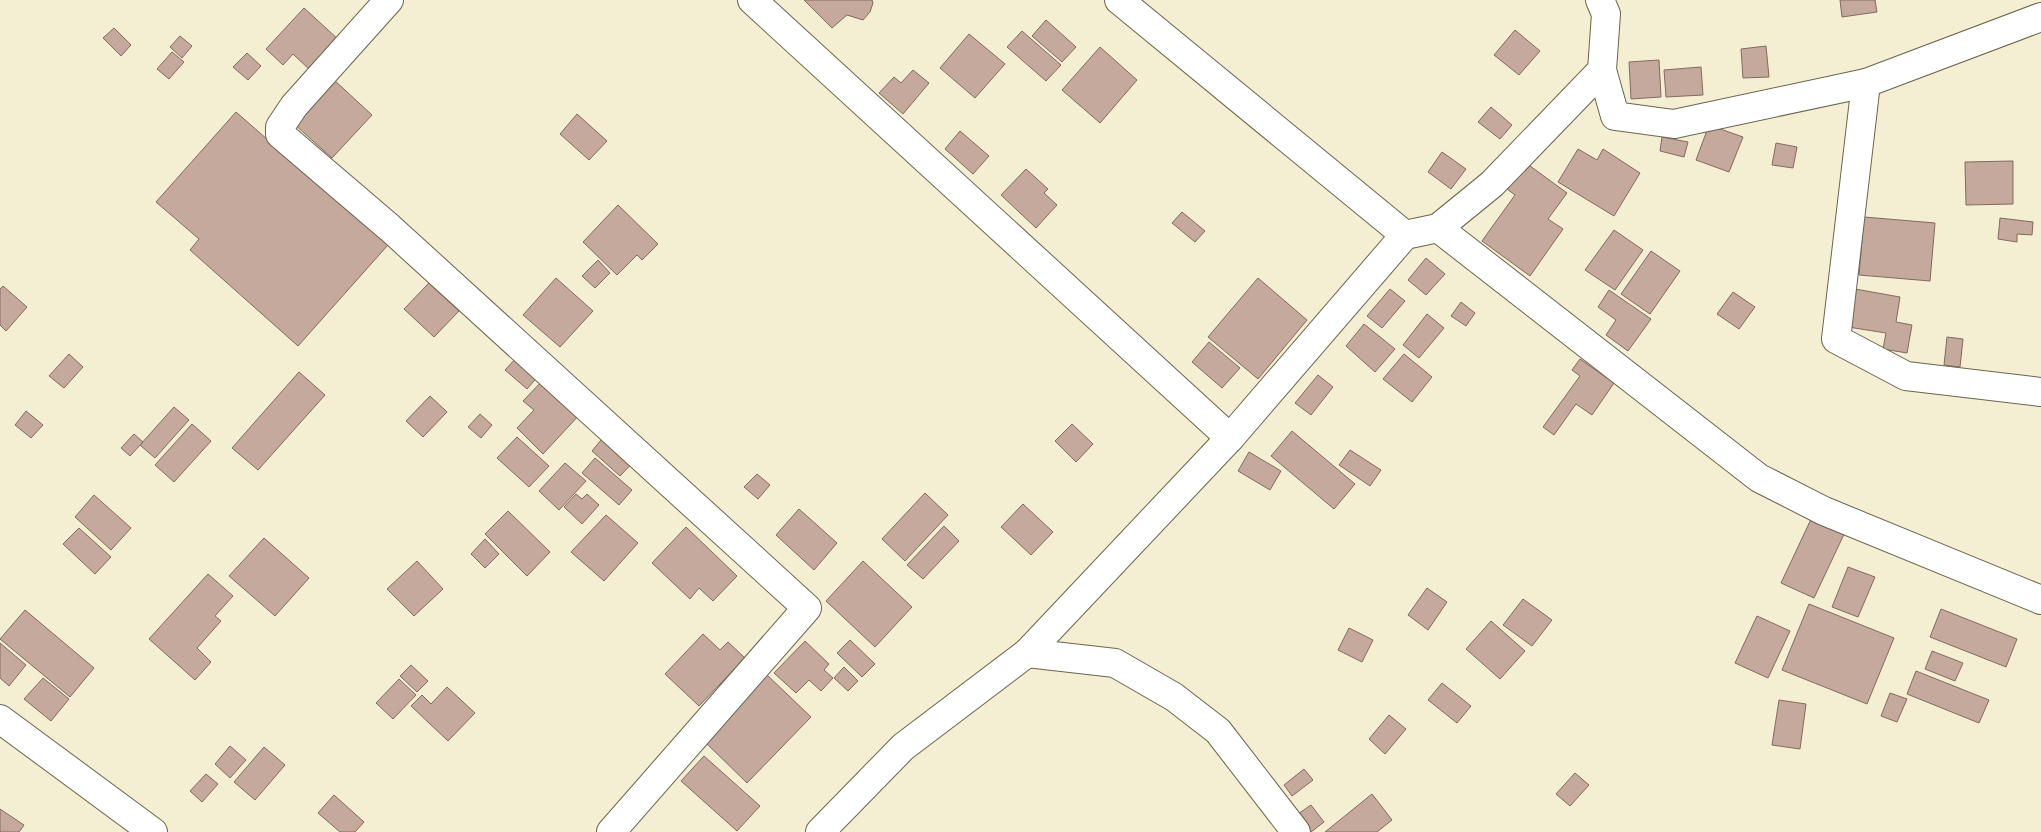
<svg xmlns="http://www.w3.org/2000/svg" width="2041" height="832" viewBox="0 0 2041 832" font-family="'Source Sans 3',sans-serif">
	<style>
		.building { fill: #c4a99c; stroke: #836a5f }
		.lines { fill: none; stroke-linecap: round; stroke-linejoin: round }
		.street-casing { stroke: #6a654d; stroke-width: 30 }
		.street { stroke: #fff; stroke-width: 28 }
	</style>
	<rect width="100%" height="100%" fill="#f4eed3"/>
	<g class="building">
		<path d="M804,0H872L873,3L870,12L863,20L847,15L832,28Z"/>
		<path d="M1840,0H1875L1877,12L1842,17Z"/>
		<path d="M304,8L340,41L312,72L293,54L283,65L266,49Z"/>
		<path d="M1046,20L1076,47L1062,62L1032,36Z"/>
		<path d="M114,28L131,45L121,56L103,38Z"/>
		<path d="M1515,30L1540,51L1519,75L1494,55Z"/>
		<path d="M1022,31L1061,65L1046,81L1007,47Z"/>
		<path d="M969,34L1005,64L975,98L940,68Z"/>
		<path d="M180,36L192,46L182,58L170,47Z"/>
		<path d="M1766,46L1769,77L1743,78L1741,49Z"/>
		<path d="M1100,47L1137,80L1100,123L1062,90Z"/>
		<path d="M172,52L184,62L169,79L157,69Z"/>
		<path d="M247,53L261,66L248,80L233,67Z"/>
		<path d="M1659,60L1661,97L1631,99L1629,62Z"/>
		<path d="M1701,67L1703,95L1666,97L1664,70Z"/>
		<path d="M913,70L929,83L903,114L879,93L894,77L901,83Z"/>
		<path d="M333,79L372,115L332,158L293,123Z"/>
		<path d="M1491,107L1512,125L1500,139L1478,122Z"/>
		<path d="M236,112L388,245L298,346L190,250L199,239L156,202Z"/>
		<path d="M577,114L607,141L589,160L560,134Z"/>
		<path d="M1709,125L1743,137L1729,172L1696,160Z"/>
		<path d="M960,131L989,156L973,174L945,149Z"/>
		<path d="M1662,137L1688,142L1684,157L1660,151Z"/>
		<path d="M1776,143L1797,147L1793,168L1772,165Z"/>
		<path d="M1578,149L1597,160L1603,149L1640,173L1614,216L1558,182Z"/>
		<path d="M1442,152L1466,169L1451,189L1428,172Z"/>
		<path d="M2013,161V204L1966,205L1965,162Z"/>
		<path d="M1526,163L1567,193L1548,219L1563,229L1530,276L1482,241L1515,195L1507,189Z"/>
		<path d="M1026,169L1048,189L1044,193L1057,205L1036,228L1001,195Z"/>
		<path d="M618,205L658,244L642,260L637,255L617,275L583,242Z"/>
		<path d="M1182,212L1205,231L1195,242L1172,223Z"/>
		<path d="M1864,217L1935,223L1930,281L1859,275Z"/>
		<path d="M2000,218L2033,222L2032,235L2017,234V242L1998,239Z"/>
		<path d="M1614,230L1643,250L1615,290L1585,270Z"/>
		<path d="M1651,251L1680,271L1650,314L1621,294Z"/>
		<path d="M1426,258L1445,274L1426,295L1408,280Z"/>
		<path d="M598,260L610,273L595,288L582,276Z"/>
		<path d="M556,278L593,311L560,347L523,315Z"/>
		<path d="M1258,278L1307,320L1258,379L1208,337Z"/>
		<path d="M429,283L459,311L434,337L404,309Z"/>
		<path d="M3,286L27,307L6,331L0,325V289Z"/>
		<path d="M1390,289L1405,301L1382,328L1367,316Z"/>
		<path d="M1855,289L1900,297L1896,322L1912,325L1907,353L1883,349L1886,333L1848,327Z"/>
		<path d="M1609,290L1651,319L1628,351L1606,335L1616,320L1598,307Z"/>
		<path d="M1733,292L1755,307L1739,329L1717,314Z"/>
		<path d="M1461,302L1475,313L1466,326L1451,316Z"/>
		<path d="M1427,314L1444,328L1419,358L1403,345Z"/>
		<path d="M1364,324L1395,349L1375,372L1346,346Z"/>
		<path d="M1947,337L1963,339L1960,367L1944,365Z"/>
		<path d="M1209,342L1240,368L1222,388L1192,362Z"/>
		<path d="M69,354L83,367L64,388L49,376Z"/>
		<path d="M1404,354L1432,377L1412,402L1383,379Z"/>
		<path d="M518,356L540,374L527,389L505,370Z"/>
		<path d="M1580,359L1614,383L1592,415L1576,404L1554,435L1543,427L1580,376L1572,370Z"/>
		<path d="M299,372L325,395L258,470L232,448Z"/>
		<path d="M1318,375L1333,387L1311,415L1295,403Z"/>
		<path d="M545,378L582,412L543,454L517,428L534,410L523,401Z"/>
		<path d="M430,396L447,412L423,437L406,421Z"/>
		<path d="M174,407L189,420L155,458L140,445Z"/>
		<path d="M26,411L43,425L31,438L15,425Z"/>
		<path d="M480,414L492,425L481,438L468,427Z"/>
		<path d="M192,424L211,441L174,482L155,465Z"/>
		<path d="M1072,424L1093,444L1076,462L1055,441Z"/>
		<path d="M1292,431L1355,484L1334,509L1271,456Z"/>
		<path d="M134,434L143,442L130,456L121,448Z"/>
		<path d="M606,434L636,459L620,476L592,451Z"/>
		<path d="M517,437L549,466L529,487L497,458Z"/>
		<path d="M1350,450L1381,470L1370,486L1339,465Z"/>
		<path d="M1249,452L1281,471L1270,490L1238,471Z"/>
		<path d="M595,458L632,490L619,505L582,473Z"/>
		<path d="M565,463L586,481L559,510L539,491Z"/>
		<path d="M757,474L770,485L758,499L744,487Z"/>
		<path d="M925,493L948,515L905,561L882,539Z"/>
		<path d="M576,494L582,499L587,494L599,505L582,524L564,507Z"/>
		<path d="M94,495L131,528L111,550L75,517Z"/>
		<path d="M1023,504L1053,532L1031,555L1001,527Z"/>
		<path d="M799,509L837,543L814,570L776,535Z"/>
		<path d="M508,511L550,552L527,576L485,534Z"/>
		<path d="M606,515L638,543L604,581L571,552Z"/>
		<path d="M1813,515L1846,530L1814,598L1781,583Z"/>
		<path d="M944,526L959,541L923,579L907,565Z"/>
		<path d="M686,527L737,576L713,601L699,588L690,599L652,563Z"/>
		<path d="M79,528L111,557L95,574L63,544Z"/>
		<path d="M264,538L309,578L275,616L229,576Z"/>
		<path d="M485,539L499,554L485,568L471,554Z"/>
		<path d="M417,561L443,589L414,616L387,589Z"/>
		<path d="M863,561L912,607L875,647L826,601Z"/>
		<path d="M1848,567L1875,577L1858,617L1832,607Z"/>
		<path d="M208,574L233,596L215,616L221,621L197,648L211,662L195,680L149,639Z"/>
		<path d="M1427,588L1447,602L1428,630L1408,615Z"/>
		<path d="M1523,599L1552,620L1532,646L1503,625Z"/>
		<path d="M1809,604L1894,638L1867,704L1782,670Z"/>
		<path d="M1941,609L2017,639L2006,667L1930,637Z"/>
		<path d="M25,610L94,668L70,697L0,639Z"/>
		<path d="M1757,616L1790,631L1768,678L1735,663Z"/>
		<path d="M1491,621L1525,651L1500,679L1466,649Z"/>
		<path d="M1349,628L1373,640L1362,662L1338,650Z"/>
		<path d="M703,634L720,650L728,642L745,658L699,706L665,674Z"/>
		<path d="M850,640L875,664L862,677L837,653Z"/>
		<path d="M805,641L829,664L824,670L833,678L821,691L809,680L796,693L774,673Z"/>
		<path d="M0,643L26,665L9,686L0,678Z"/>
		<path d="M1932,651L1963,663L1955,681L1925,669Z"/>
		<path d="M411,665L428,681L417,692L400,676Z"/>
		<path d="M844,667L858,681L848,691L834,678Z"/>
		<path d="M1916,671L1989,700L1979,723L1907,694Z"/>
		<path d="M766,674L811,717L747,783L703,740Z"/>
		<path d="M43,678L69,699L51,721L24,699Z"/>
		<path d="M399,679L416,695L393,719L376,703Z"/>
		<path d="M1442,683L1471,706L1457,723L1428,700Z"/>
		<path d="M447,687L475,713L448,741L411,706L422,695L431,704Z"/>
		<path d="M1890,693L1907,699L1897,722L1881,716Z"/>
		<path d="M1779,700L1806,704L1800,749L1772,745Z"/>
		<path d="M1389,715L1406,729L1385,754L1369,739Z"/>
		<path d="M230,746L246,760L230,778L215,764Z"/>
		<path d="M264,747L285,765L255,800L234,782Z"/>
		<path d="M704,756L760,806L737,831L681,781Z"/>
		<path d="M1304,769L1313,780L1292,796L1284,785Z"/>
		<path d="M1575,773L1589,785L1570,806L1556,794Z"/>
		<path d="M206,774L218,784L202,802L190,791Z"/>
		<path d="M1372,794L1392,820L1377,832H1325Z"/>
		<path d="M334,795L364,822L355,832H340L318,813Z"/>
		<path d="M1311,805L1324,822L1311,832H1307L1295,816Z"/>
		<path d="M0,809L24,825L19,832H0Z"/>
	</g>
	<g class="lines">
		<defs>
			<g id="street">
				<path d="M389,0L294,106L280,127V134L390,228L807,608L611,832"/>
				<path d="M752,0L1230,438"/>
				<path d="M1119,0L1405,235"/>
				<path d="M1602,70L1615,116L1674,124L1866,83L2041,17"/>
				<path d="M1866,83L1836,339L1906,376L2041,392"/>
				<path d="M1438,228L1759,478L1824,511L2041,600"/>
				<path d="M1027,653L1115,663L1174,697L1218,731L1296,832"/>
				<path d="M0,719L153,832"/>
				<path d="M820,832L903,747L1027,653L1230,438L1405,235L1438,228L1492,184L1602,70L1606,14L1600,0"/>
			</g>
		</defs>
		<use href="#street" class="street-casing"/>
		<use href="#street" class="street"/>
	</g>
</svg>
